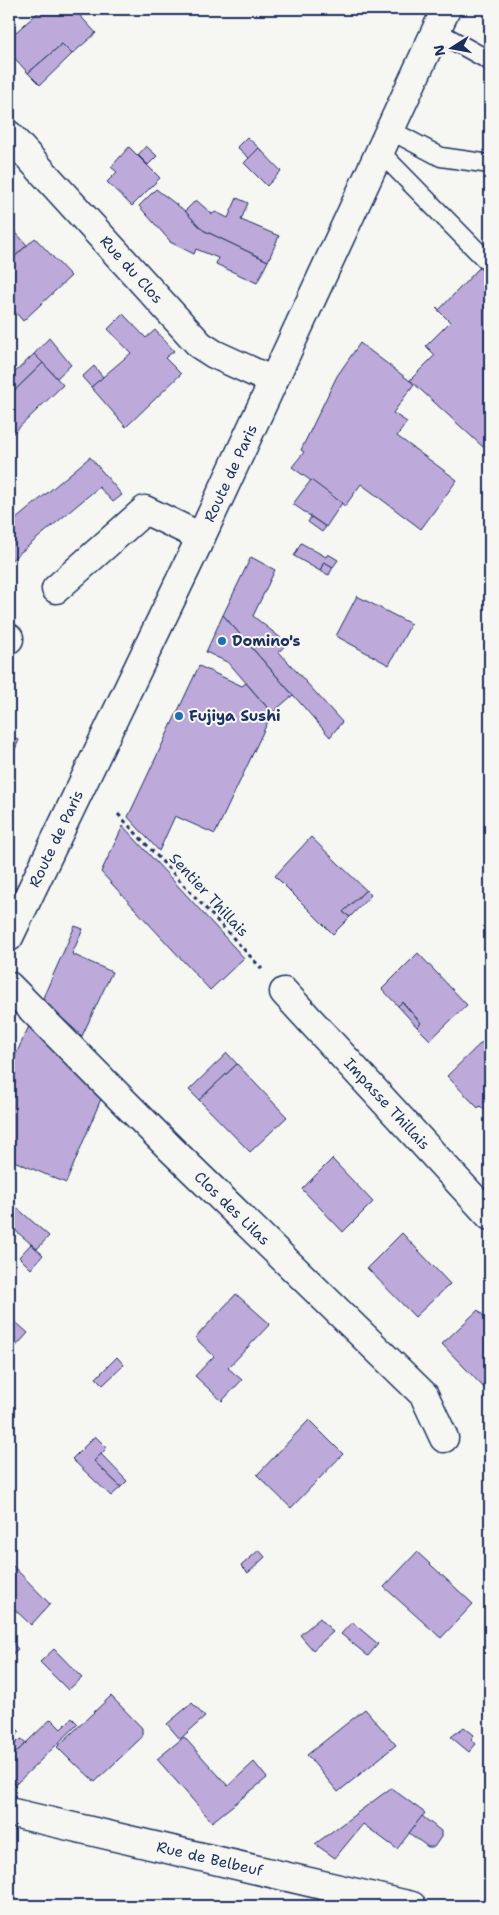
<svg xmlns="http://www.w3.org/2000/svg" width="499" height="1915" viewBox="0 0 499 1915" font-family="'Shantell Sans',sans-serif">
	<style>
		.building { fill: #bdaada; stroke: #1b2f5e }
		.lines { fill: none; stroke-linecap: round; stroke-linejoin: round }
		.service-casing { stroke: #1b2f5e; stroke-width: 21 }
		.minor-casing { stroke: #1b2f5e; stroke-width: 31 }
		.tertiary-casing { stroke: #1b2f5e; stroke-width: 31 }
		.primary-casing { stroke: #1b2f5e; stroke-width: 31 }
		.path { stroke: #1b2f5e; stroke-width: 3; stroke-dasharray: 4 4; stroke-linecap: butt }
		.service { stroke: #f6f6f2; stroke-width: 18 }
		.minor { stroke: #f6f6f2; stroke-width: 28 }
		.tertiary { stroke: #f6f6f2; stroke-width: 28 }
		.primary { stroke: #f6f6f2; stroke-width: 28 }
		.poi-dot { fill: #1f6fb2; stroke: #f6f6f2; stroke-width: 2 }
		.labels { text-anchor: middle; stroke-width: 4; stroke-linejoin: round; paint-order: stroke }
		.street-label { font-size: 15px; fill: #1b2f5e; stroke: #f6f6f2 }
		.poi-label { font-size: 15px; font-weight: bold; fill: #1b2f5e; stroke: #f6f6f2; text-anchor: start }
	</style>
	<rect width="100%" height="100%" fill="#f6f6f2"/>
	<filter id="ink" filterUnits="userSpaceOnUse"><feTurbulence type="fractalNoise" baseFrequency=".02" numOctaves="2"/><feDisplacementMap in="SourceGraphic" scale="10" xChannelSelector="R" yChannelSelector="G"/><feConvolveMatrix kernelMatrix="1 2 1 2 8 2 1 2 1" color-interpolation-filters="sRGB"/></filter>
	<g filter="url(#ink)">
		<g class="building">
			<path d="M39,9H74L96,33L72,54L62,44L28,73L9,52V28L11,26L16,32L41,10Z"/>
			<path d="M62,44L72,54L40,85L28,73Z"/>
			<path d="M247,137L259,148L249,158L237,147Z"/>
			<path d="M146,146L157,156L148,165L138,155Z"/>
			<path d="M129,147L160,178L132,206L107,182L117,172L111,167Z"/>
			<path d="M259,148L281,171L267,186L244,163Z"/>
			<path d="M156,189L185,211L203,230L268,261L257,283L216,264L218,258L196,249L194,254L170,242V241L139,206Z"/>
			<path d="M237,198L248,203L241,220L279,236L268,261L203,230L185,211L196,200L212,214L216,212L228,218Z"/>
			<path d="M9,225L27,245L9,262Z"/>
			<path d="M35,238L71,276L23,321L9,305V262Z"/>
			<path d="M480,263L490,273V439L483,447L410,380L435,355L426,346L450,322L436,308L437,307L439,310L480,267L478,265Z"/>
			<path d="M123,314L146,338L155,330L174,351L165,358L181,374L126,427L91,387L131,353L108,329Z"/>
			<path d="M49,338L71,365L57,378L34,354Z"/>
			<path d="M360,343L414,384L393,413L407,422L397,436L457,480L421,529L361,484L345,506L292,467L304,452L301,450L337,376Z"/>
			<path d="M34,354L43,363L9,396V378Z"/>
			<path d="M43,363L63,385L9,437V396Z"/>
			<path d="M94,366L103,377L91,387L82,377Z"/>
			<path d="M90,457L122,495L113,502L99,487L9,562V525Z"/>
			<path d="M311,480L342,503L326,527L293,504Z"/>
			<path d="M311,517L326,527L322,532L308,522Z"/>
			<path d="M301,543L326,557L328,554L338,560L333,567L324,562L320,571L294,556Z"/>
			<path d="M251,557L275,570L253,616L287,643L279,652L342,722L330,737L223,615Z"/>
			<path d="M324,562L333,567L329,575L320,571Z"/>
			<path d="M357,596L411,624L389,665L336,636Z"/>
			<path d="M223,615L293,695L272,713L229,663L206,652Z"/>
			<path d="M199,666L242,686L246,683L272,713L215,834L175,816L159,851L128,817Z"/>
			<path d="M9,735L19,740L9,763Z"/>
			<path d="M123,826L244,958L210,990L101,872Z"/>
			<path d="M311,837L366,890L343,912L350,917L333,934L275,876Z"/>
			<path d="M366,890L371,895L350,917L343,912Z"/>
			<path d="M75,926L83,929L72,954L112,972L82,1036L42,1000Z"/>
			<path d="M418,953L467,1005L430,1040L417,1027L421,1023L402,1002L398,1006L382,989Z"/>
			<path d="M402,1002L421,1023L417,1027L398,1006Z"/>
			<path d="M30,1024L103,1094L66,1183L9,1159V1092L10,1093L15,1082L9,1079V1069Z"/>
			<path d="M482,1042L490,1050V1115L480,1106L478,1108L447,1076Z"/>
			<path d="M227,1053L237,1064L199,1100L189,1090Z"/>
			<path d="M237,1064L287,1117L250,1152L199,1100Z"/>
			<path d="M332,1159L373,1202L343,1232L302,1189Z"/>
			<path d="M9,1201L49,1236L37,1249L9,1225Z"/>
			<path d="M402,1233L450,1284L415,1317L367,1268Z"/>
			<path d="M31,1244L43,1255L31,1269L19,1257Z"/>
			<path d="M236,1294L270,1324L228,1368L242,1380L222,1401L195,1376L214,1356L195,1338Z"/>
			<path d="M478,1310L490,1323V1394L442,1344Z"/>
			<path d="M9,1316L28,1333L9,1354Z"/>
			<path d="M117,1357L124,1365L103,1385L96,1378Z"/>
			<path d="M309,1420L343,1454L291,1508L257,1475Z"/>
			<path d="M95,1436L107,1448L94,1461L121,1487L111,1496L72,1459Z"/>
			<path d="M101,1454L127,1481L121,1487L94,1461Z"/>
			<path d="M259,1550L265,1557L248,1573L241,1566Z"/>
			<path d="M417,1552L473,1604L441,1638L384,1587Z"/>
			<path d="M9,1562L50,1604L31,1625L9,1604Z"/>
			<path d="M320,1618L333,1632L313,1650L300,1635Z"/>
			<path d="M352,1622L378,1644L368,1656L341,1634Z"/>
			<path d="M9,1639L18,1649L9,1657Z"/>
			<path d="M54,1649L82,1678L68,1690L40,1662Z"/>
			<path d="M111,1696L142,1728V1737L95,1782L76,1764L75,1765L57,1747Z"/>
			<path d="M192,1703L205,1717L180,1739L167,1724Z"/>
			<path d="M365,1709L396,1745L338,1792L307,1755Z"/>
			<path d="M72,1718L78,1724L16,1784L9,1782V1759L51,1719L61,1729Z"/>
			<path d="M9,1721L20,1732L9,1743Z"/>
			<path d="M464,1727L474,1735L471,1739L476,1744L469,1752L451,1737Z"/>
			<path d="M184,1737L228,1786L254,1762L267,1778L212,1822L157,1759Z"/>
			<path d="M22,1739L26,1743L9,1759V1746L11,1748L13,1744Z"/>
			<path d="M391,1788L425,1813L397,1849L363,1824L335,1858L315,1844Z"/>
			<path d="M422,1816L441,1831V1837L434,1847H428L409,1833Z"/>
		</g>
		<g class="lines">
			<defs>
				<g id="service">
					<path d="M436,31L490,61"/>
					<path d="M390,130L441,157L490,164"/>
					<path d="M380,152L490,264"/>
				</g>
				<g id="minor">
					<path id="s1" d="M9,135L200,345L214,354L273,381"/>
					<path d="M56,589L145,510L201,537"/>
					<path d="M9,638V639"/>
					<path id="s2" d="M9,986L171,1149L424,1395L444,1438"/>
					<path id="s3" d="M284,992L490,1216"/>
				</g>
				<g id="tertiary">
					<path id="s4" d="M9,1812L412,1906"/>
				</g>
				<g id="primary">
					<path id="s5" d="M9,937L201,537L446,9"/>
				</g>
			</defs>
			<use href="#service" class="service-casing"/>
			<use href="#minor" class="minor-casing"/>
			<use href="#tertiary" class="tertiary-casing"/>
			<use href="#primary" class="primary-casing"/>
			<path class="path" d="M118,814L262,969"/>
			<use href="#service" class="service"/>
			<use href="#minor" class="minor"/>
			<use href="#tertiary" class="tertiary"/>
			<use href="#primary" class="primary"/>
		</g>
	</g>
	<g class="poi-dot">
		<circle cx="222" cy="641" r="5"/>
		<circle cx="179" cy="716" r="5"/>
	</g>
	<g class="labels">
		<g class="street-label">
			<text dy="5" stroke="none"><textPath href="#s1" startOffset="182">Rue du Clos</textPath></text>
			<text dy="5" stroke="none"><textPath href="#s5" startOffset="514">Route de Paris</textPath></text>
			<text dy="5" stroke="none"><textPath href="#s5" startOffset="109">Route de Paris</textPath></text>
			<text transform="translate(209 895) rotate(47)" y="5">Sentier Thillais</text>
			<text dy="5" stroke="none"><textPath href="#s3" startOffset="152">Impasse Thillais</textPath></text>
			<text dy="5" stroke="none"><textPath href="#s2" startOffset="315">Clos des Lilas</textPath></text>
			<text dy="5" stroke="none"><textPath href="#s4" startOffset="206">Rue de Belbeuf</textPath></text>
		</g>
		<g class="poi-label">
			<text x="232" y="646">Domino's</text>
			<text x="189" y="721">Fujiya Sushi</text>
		</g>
	</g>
	<rect width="499" height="1915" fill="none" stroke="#f6f6f2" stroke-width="30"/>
	<rect x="15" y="15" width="469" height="1885" fill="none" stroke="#1b2f5e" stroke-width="2" filter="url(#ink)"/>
	<g transform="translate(452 48) rotate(259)" stroke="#f6f6f2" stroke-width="4" paint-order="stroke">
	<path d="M0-4L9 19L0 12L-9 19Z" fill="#1b2f5e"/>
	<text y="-8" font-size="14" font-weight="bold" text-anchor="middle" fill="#1b2f5e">N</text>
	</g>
</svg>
